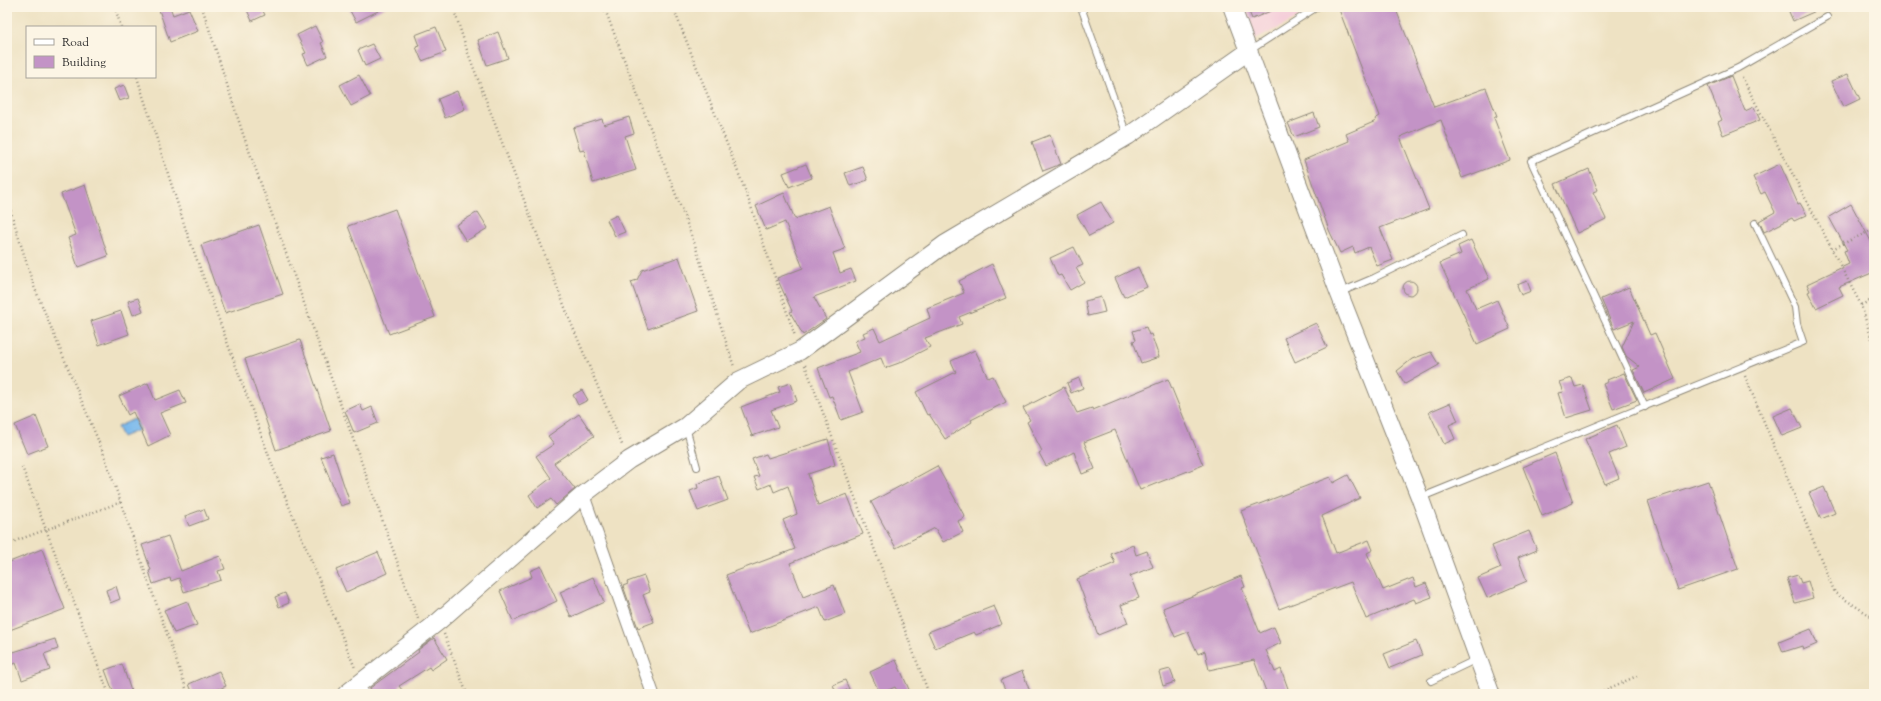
<svg xmlns="http://www.w3.org/2000/svg" width="1881" height="701" viewBox="0 0 1881 701" font-family="'Sorts Mill Goudy',serif">
	<style>
		.built { fill: #f5cfda }
		.water { fill: #77b7ec; stroke: #51718c }
		.building { fill: #c393c6 }
		.lines { fill: none; stroke-linecap: round; stroke-linejoin: round }
		.lane-casing { stroke: #8c8677; stroke-width: 8 }
		.street-casing { stroke: #8c8677; stroke-width: 14 }
		.secondary-casing { stroke: #8c8677; stroke-width: 19 }
		.path { stroke: #8c8677; stroke-width: 2.5; stroke-dasharray: 1 3; stroke-linecap: butt }
		.lane { stroke: #fff; stroke-width: 6 }
		.street { stroke: #fff; stroke-width: 12 }
		.secondary { stroke: #fff; stroke-width: 17 }
	</style>
	<rect width="100%" height="100%" fill="#fcf5e5"/>
	<filter id="ink" filterUnits="userSpaceOnUse"><feTurbulence type="fractalNoise" baseFrequency=".025" numOctaves="2"/><feDisplacementMap in="SourceGraphic" scale="8" xChannelSelector="R" yChannelSelector="G"/><feConvolveMatrix kernelMatrix="1 2 1 2 8 2 1 2 1" color-interpolation-filters="sRGB"/></filter>
	<filter id="wash" filterUnits="userSpaceOnUse"><feTurbulence type="fractalNoise" baseFrequency=".012" numOctaves="4" result="noise"/><feDisplacementMap in="SourceGraphic" scale="16" xChannelSelector="R" yChannelSelector="G"/><feGaussianBlur stdDeviation="0.9" result="paint"/><feColorMatrix in="noise" values="0 0 0 0 0 0 0 0 0 0 0 0 0 0 0 0 0 1.4 0 .05"/><feComposite in="paint" operator="in"/></filter>
	<g filter="url(#wash)">
		<rect width="100%" height="100%" fill="#eee2c3"/>
		<path class="built" d="M1242,7H1320L1255,40Z"/>
		<path class="water" d="M134,419L139,430L122,437L117,427Z"/>
		<g id="blocks">
			<g class="building">
				<path d="M158,7H170L173,15L189,9L198,31L170,42Z"/>
				<path d="M254,7H261L265,15L252,21L247,10Z"/>
				<path d="M348,7H386L356,22Z"/>
				<path d="M1247,7H1280L1252,19Z"/>
				<path d="M1338,7H1395L1434,107L1486,88L1497,116L1494,118L1510,160L1462,178L1441,120L1400,137L1429,209L1380,228L1393,260L1377,266L1369,247L1355,253L1353,247L1340,253L1329,230L1304,160L1349,141L1346,134L1376,121L1375,119L1380,116Z"/>
				<path d="M1787,7H1825L1793,21Z"/>
				<path d="M315,26L323,42L321,43L327,56L308,65L303,54L306,53L297,35Z"/>
				<path d="M436,27L446,52L422,61L416,47L419,46L415,35Z"/>
				<path d="M498,32L508,58L487,65L478,40Z"/>
				<path d="M372,44L380,59L365,66L358,50Z"/>
				<path d="M1848,74L1860,99L1843,107L1831,81Z"/>
				<path d="M359,75L370,96L351,106L340,85Z"/>
				<path d="M1731,76L1745,111L1754,107L1760,120L1723,135L1718,122L1722,120L1708,86Z"/>
				<path d="M124,85L129,98L119,101L114,89Z"/>
				<path d="M457,91L465,109L445,118L438,99Z"/>
				<path d="M1314,113L1319,127L1294,137L1288,123Z"/>
				<path d="M629,117L634,133L625,136L636,170L593,183L584,150L580,151L573,128L602,119L604,125Z"/>
				<path d="M1050,135L1061,164L1043,171L1032,142Z"/>
				<path d="M806,164L812,178L789,187L783,173Z"/>
				<path d="M1780,164L1798,204L1800,203L1807,215L1794,221L1792,218L1764,232L1759,221L1775,212L1765,192L1761,194L1753,177Z"/>
				<path d="M863,167L868,180L850,186L845,173Z"/>
				<path d="M1589,169L1598,190L1593,192L1606,219L1577,233L1555,184Z"/>
				<path d="M85,185L108,256L78,267L68,238L76,235L61,194Z"/>
				<path d="M784,193L795,219L829,206L845,249L833,253L840,273L851,269L856,281L814,297L826,319L803,335L790,312L792,311L777,278L803,268L785,222L766,230L756,206Z"/>
				<path d="M1101,202L1113,223L1089,236L1077,215Z"/>
				<path d="M1851,204L1874,247V272L1839,287L1843,295L1816,308L1808,292L1810,291L1807,284L1849,264L1844,251L1847,250L1829,217Z"/>
				<path d="M395,209L435,317L389,334L348,226Z"/>
				<path d="M478,212L488,228L466,241L456,225Z"/>
				<path d="M617,215L625,232L615,236L607,220Z"/>
				<path d="M259,225L283,294L225,313L201,245Z"/>
				<path d="M1471,240L1489,279L1467,289L1476,309L1497,300L1510,329L1477,344L1440,263L1461,254L1458,246Z"/>
				<path d="M1074,247L1083,265L1076,268L1084,282L1070,290L1061,275L1058,276L1050,258Z"/>
				<path d="M679,257L698,311L648,329L631,282L637,280L642,270Z"/>
				<path d="M992,264L1006,298L959,317L962,324L925,338L930,347L899,363L885,368L881,358L848,372L863,412L841,420L832,396L829,397L818,368L860,352L855,341L865,337L863,333L874,328L880,341L930,318L927,308L964,293L959,281Z"/>
				<path d="M1138,267L1147,287L1124,297L1115,278Z"/>
				<path d="M1527,281L1531,291L1521,295L1517,285Z"/>
				<circle cx="1410" cy="288" r="7"/>
				<path d="M1629,287L1650,335L1655,333L1675,379L1644,393L1633,370L1640,367L1626,356L1622,347L1634,321L1614,329L1601,299Z"/>
				<path d="M1101,297L1105,312L1088,316L1085,301Z"/>
				<path d="M138,298L143,311L133,315L128,301Z"/>
				<path d="M121,311L129,334L99,345L91,321Z"/>
				<path d="M1316,323L1327,347L1295,362L1284,338Z"/>
				<path d="M1146,327L1149,335L1151,334L1159,357L1141,363L1133,341L1136,340L1133,331Z"/>
				<path d="M300,340L331,431L276,450L245,359Z"/>
				<path d="M975,350L988,378L993,376L1006,402L971,420L972,422L945,439L929,414L927,415L916,392L956,372L951,361Z"/>
				<path d="M1431,352L1439,365L1405,384L1397,371L1412,359Z"/>
				<path d="M1624,373L1637,400L1613,409L1603,384L1608,382L1607,380Z"/>
				<path d="M1079,378L1083,388L1071,393L1067,383Z"/>
				<path d="M1572,378L1575,387L1583,385L1592,410L1566,418L1558,393L1563,392L1559,382Z"/>
				<path d="M1168,379L1203,465L1140,490L1115,430L1084,442L1095,469L1082,474L1074,452L1046,466L1039,453L1042,451L1027,422L1030,420L1023,408L1064,387L1077,413L1092,408L1093,410Z"/>
				<path d="M148,383L155,400L180,390L186,403L160,413L170,435L148,446L133,412L128,415L119,396Z"/>
				<path d="M791,383L797,401L771,410L778,427L752,436L741,407L780,392L778,387Z"/>
				<path d="M582,390L588,400L578,405L573,395Z"/>
				<path d="M1450,403L1458,421L1449,425L1455,439L1444,444L1429,412Z"/>
				<path d="M360,404L363,411L372,407L378,423L354,433L345,411Z"/>
				<path d="M1792,408L1802,428L1782,436L1773,416Z"/>
				<path d="M579,414L594,436L554,463L575,489L556,505L551,499L537,508L529,495L551,478L536,456L554,444L548,436Z"/>
				<path d="M36,416L48,446L27,454L15,425Z"/>
				<path d="M1617,425L1626,447L1609,454L1619,478L1605,484L1585,439Z"/>
				<path d="M828,439L835,465L808,474L818,505L847,494L863,534L790,563L803,597L834,585L845,614L825,622L819,607L749,634L726,575L795,549L783,520L797,514L788,486L774,492L771,484L759,489L754,477L759,476L752,459L766,454L768,458Z"/>
				<path d="M333,453L350,503L341,506L321,457Z"/>
				<path d="M1555,453L1573,503L1542,516L1523,467Z"/>
				<path d="M937,466L965,517L958,521L963,532L943,542L935,528L896,548L871,502Z"/>
				<path d="M1348,475L1360,498L1322,516L1336,553L1369,540L1373,550L1367,553L1383,590L1413,578L1416,587L1426,583L1432,597L1416,603L1414,599L1366,619L1351,582L1279,609L1241,511L1330,477L1333,483Z"/>
				<path d="M719,476L728,500L698,511L690,491L698,488L697,484Z"/>
				<path d="M1708,481L1738,569L1678,590L1648,501Z"/>
				<path d="M1824,487L1835,513L1821,519L1809,493Z"/>
				<path d="M204,509L208,519L189,526L185,516Z"/>
				<path d="M1529,531L1537,550L1518,558L1527,581L1487,598L1478,578L1501,568L1492,546Z"/>
				<path d="M168,536L181,571L220,556L225,569L218,571L221,580L184,592L179,578L171,581L170,578L153,584L149,571L151,570L142,545Z"/>
				<path d="M1133,545L1136,555L1147,551L1153,567L1130,576L1139,598L1121,605L1128,623L1098,635L1077,579L1115,563L1111,554Z"/>
				<path d="M42,549L65,609L7,631V563Z"/>
				<path d="M378,552L387,573L346,592L336,570Z"/>
				<path d="M541,566L557,601L513,621L500,591L532,577L530,571Z"/>
				<path d="M1798,575L1801,583L1808,581L1813,598L1795,603L1787,578Z"/>
				<path d="M644,576L650,592L643,595L654,622L638,628L623,586L628,584L627,582Z"/>
				<path d="M1241,576L1245,587L1242,588L1260,633L1274,627L1281,643L1266,650L1275,672L1281,669L1290,694H1267L1254,660L1209,670L1205,651L1198,654L1188,632L1175,637L1163,608Z"/>
				<path d="M593,577L604,602L571,617L560,592Z"/>
				<path d="M116,586L120,599L110,603L106,590Z"/>
				<path d="M285,593L289,603L279,607L275,597Z"/>
				<path d="M187,601L197,625L174,633L164,610Z"/>
				<path d="M994,606L1002,624L976,635L974,632L935,648L928,632Z"/>
				<path d="M1811,629L1817,644L1803,650L1802,646L1783,652L1779,642Z"/>
				<path d="M434,638L447,659L431,670L429,667L399,686L405,694H374L370,688L419,652L418,650Z"/>
				<path d="M55,639L58,649L44,654L50,670L22,680L16,663L7,667V654Z"/>
				<path d="M1416,641L1422,655L1390,668L1384,654Z"/>
				<path d="M896,660L911,694H899L895,687L880,694L870,672Z"/>
				<path d="M122,664L132,694H114L105,670Z"/>
				<path d="M1170,669L1175,682L1163,686L1159,672Z"/>
				<path d="M219,671L226,686L207,694H193L189,684Z"/>
				<path d="M1022,671L1031,694H1007L1001,680Z"/>
				<path d="M845,680L849,689L837,694L833,685Z"/>
			</g>
		</g>
	</g>
	<g filter="url(#ink)">
		<use href="#blocks" fill-opacity="0" stroke="#8c8677" stroke-width="1"/>
		<g class="lines">
			<defs>
				<g id="lane">
					<path d="M1081,7L1127,135"/>
					<path d="M1249,51L1317,7"/>
					<path d="M1341,292L1374,278L1462,235"/>
					<path d="M1645,407L1531,161L1738,68L1827,17"/>
					<path d="M686,427L697,467"/>
					<path d="M1422,497L1803,342L1797,324L1795,307L1755,223"/>
					<path d="M1431,681L1477,659"/>
					<path d="M361,683L365,694"/>
				</g>
				<path id="street" d="M583,495L653,694"/>
				<g id="secondary">
					<path d="M1232,7L1339,293L1420,498L1491,694"/>
					<path d="M346,694L439,621L583,495L629,460L686,426L738,381L800,351L945,244L1128,136L1249,51"/>
				</g>
			</defs>
			<use href="#lane" class="lane-casing"/>
			<use href="#street" class="street-casing"/>
			<use href="#secondary" class="secondary-casing"/>
			<g class="path">
				<path d="M115,7L121,27"/>
				<path d="M202,7L243,134L418,619"/>
				<path d="M453,7L468,53L569,318L623,447"/>
				<path d="M604,7L694,242L734,367"/>
				<path d="M673,7L747,195L795,336"/>
				<path d="M137,77L186,230L273,467L355,668"/>
				<path d="M1742,77L1861,305L1874,347"/>
				<path d="M7,199L33,284L103,452L188,694"/>
				<path d="M1832,249L1874,229"/>
				<path d="M1861,305L1874,299"/>
				<path d="M805,365L929,694"/>
				<path d="M1745,376L1835,593L1874,618"/>
				<path d="M22,467L109,694"/>
				<path d="M7,544L121,502"/>
				<path d="M444,634L467,694"/>
				<path d="M7,679L13,694"/>
				<path d="M1596,694L1637,676"/>
			</g>
			<use href="#lane" class="lane"/>
			<use href="#street" class="street"/>
			<use href="#secondary" class="secondary"/>
		</g>
	</g>
	<rect width="1881" height="701" fill="none" stroke="#fcf5e5" stroke-width="24"/>
	<rect x="26" y="26" width="130" height="52" fill="#fcf5e5" stroke="#a8a49b"/>
	<rect x="34" y="39" width="20" height="6" fill="#ffffff" stroke="#a8a49b"/>
	<text x="62" y="46" font-size="12" fill="#2b2b2b">Road</text>
	<rect x="34" y="56" width="20" height="12" fill="#c393c6" stroke="#a8a49b"/>
	<text x="62" y="66" font-size="12" fill="#2b2b2b">Building</text>
</svg>
